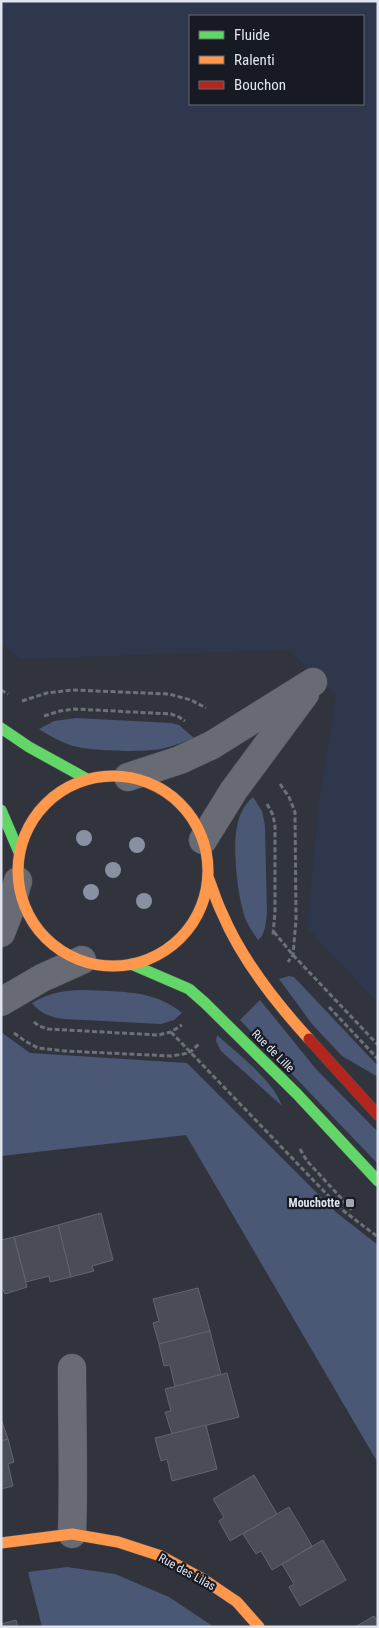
<svg xmlns="http://www.w3.org/2000/svg" width="379" height="1628" viewBox="0 0 379 1628" font-family="'Roboto Condensed',sans-serif">
	<style>
		.built { fill: #2e374c; fill-rule: evenodd }
		.green { fill: #4a5775 }
		.building { fill: #4a4d55; stroke: #61656d }
		.lines { fill: none; stroke-linecap: round; stroke-linejoin: round }
		.street-casing { stroke: #4d5158; stroke-width: 29 }
		.fast-casing { stroke: #4d5158; stroke-width: 12 }
		.slow-casing { stroke: #4d5158; stroke-width: 12 }
		.jam-casing { stroke: #4d5158; stroke-width: 12 }
		.path { stroke: #6c7077; stroke-width: 3; stroke-dasharray: 5 2.5; stroke-linecap: butt }
		.street { stroke: #686b73; stroke-width: 28 }
		.fast { stroke: #63d668; stroke-width: 11 }
		.slow { stroke: #ff974d; stroke-width: 11 }
		.jam { stroke: #b3261e; stroke-width: 11 }
		.tree { fill: #8990a2 }
		.poi-dot { fill: #a2a6b1; stroke: #171a22; stroke-width: 2 }
		.labels { text-anchor: middle; stroke-width: 4.5; stroke-linejoin: round; paint-order: stroke }
		.street-label { font-size: 12px; fill: #dfe4ef; stroke: #171a22 }
		.poi-label { font-size: 12px; font-weight: bold; fill: #dfe4ef; stroke: #171a22; text-anchor: end }
	</style>
	<rect width="100%" height="100%" fill="#31343d"/>
	<path class="built" d="M1,1H378V1003L307,928L319,801L336,695L288,650L21,659L1,644ZM190,16H363V104H190Z"/>
	<g class="green">
		<path d="M76,718L171,723L179,725L194,738C181,743 167,749 152,750C134,752 87,751 70,745C59,741 48,735 39,729L54,721Z"/>
		<path d="M253,797L262,811L265,826L267,914L265,928L262,936L258,940C254,934 249,927 246,920C238,901 232,847 237,827C239,815 244,805 253,797Z"/>
		<path d="M289,976L294,977L378,1066V1077L342,1056L312,1024L279,979Z"/>
		<path d="M83,990C118,992 154,989 182,1013L174,1020L161,1024L64,1019C50,1017 41,1014 32,1003C49,993 64,990 83,990Z"/>
		<path d="M260,1000L316,1069L378,1132V1164L240,1020Z"/>
		<path d="M1,1032L30,1053L187,1063L337,1213L378,1245V1463L186,1135L1,1156Z"/>
		<path d="M217,1035C237,1053 274,1081 282,1106L221,1051L216,1041Z"/>
		<path d="M67,1567L115,1574L169,1597L214,1627H42L28,1572Z"/>
	</g>
	<g class="building">
		<path d="M101,1213L113,1260L92,1266L94,1271L71,1277L58,1225Z"/>
		<path d="M58,1225L71,1277L50,1282L49,1276L26,1282L14,1237Z"/>
		<path d="M14,1237L27,1287L5,1294L3,1289H1V1240Z"/>
		<path d="M198,1288L210,1331L159,1344L153,1323L159,1321L153,1299Z"/>
		<path d="M210,1331L221,1375L175,1387L170,1365L164,1366L159,1344Z"/>
		<path d="M227,1373L239,1417L172,1434L165,1412L171,1411L165,1389Z"/>
		<path d="M1,1419L8,1439L1,1441Z"/>
		<path d="M206,1425L217,1469L172,1481L167,1459L161,1461L155,1438Z"/>
		<path d="M8,1439L14,1462L8,1464L13,1486L1,1489V1441Z"/>
		<path d="M254,1475L277,1514L230,1541L219,1521L224,1517L213,1499Z"/>
		<path d="M289,1507L312,1546L272,1570L261,1551L256,1554L243,1534Z"/>
		<path d="M323,1540L346,1580L300,1606L289,1587L294,1584L282,1564Z"/>
		<path d="M374,1616L378,1622V1627H355Z"/>
		<path d="M16,1620L18,1627H1V1624Z"/>
	</g>
	<g class="lines">
		<defs>
			<g id="street">
				<path d="M128,777L180,760L212,745L313,682"/>
				<path d="M203,840L234,790L305,694"/>
				<path d="M1,933L10,910L18,881"/>
				<path d="M1,1002L42,978L82,960"/>
				<path d="M72,1534C74,1479 72,1423 72,1368"/>
			</g>
			<g id="fast">
				<path d="M1,728L29,747L87,779"/>
				<path d="M1,810L19,852"/>
				<path d="M131,964L189,989L205,1003L297,1094L378,1181"/>
			</g>
			<g id="slow">
				<circle cx="113" cy="871" r="95"/>
				<path d="M208,877C213,889 216,901 222,913C241,958 276,1003 309,1039"/>
				<path d="M1,1543L72,1534L118,1542L161,1556L203,1579L237,1602L259,1627"/>
			</g>
			<path id="jam" d="M309,1039L378,1115"/>
		</defs>
		<use href="#street" class="street-casing"/>
		<use href="#fast" class="fast-casing"/>
		<use href="#slow" class="slow-casing"/>
		<use href="#jam" class="jam-casing"/>
		<g class="path">
			<path d="M1,690L8,694"/>
			<path d="M22,701L47,693L72,690L169,694L191,700L206,708"/>
			<path d="M44,716L60,711L75,709L171,714L179,717L185,721"/>
			<path d="M280,784L289,797L295,812L296,920L293,955L288,962"/>
			<path d="M267,804L273,815L275,826V912L273,935"/>
			<path d="M274,932L293,955L378,1045"/>
			<path d="M329,1007L378,1059"/>
			<path d="M34,1022L39,1026L48,1029L158,1035L171,1032L182,1025"/>
			<path d="M171,1032L341,1209L378,1237"/>
			<path d="M14,1033L25,1041L38,1048L65,1051L171,1056L189,1053L199,1044"/>
			<path d="M300,1149L307,1161L353,1211"/>
		</g>
		<use href="#street" class="street"/>
		<use href="#fast" class="fast"/>
		<use href="#slow" class="slow"/>
		<use href="#jam" class="jam"/>
	</g>
	<g class="tree">
		<circle cx="84" cy="838" r="8"/>
		<circle cx="137" cy="845" r="8"/>
		<circle cx="113" cy="870" r="8"/>
		<circle cx="91" cy="892" r="8"/>
		<circle cx="144" cy="901" r="8"/>
	</g>
	<rect class="poi-dot" x="345" y="1198" width="10" height="10" rx="2.5"/>
	<g class="labels">
		<g class="street-label">
			<text transform="translate(273 1051) rotate(45)" y="4">Rue de Lille</text>
			<text transform="translate(187 1572) rotate(29)" y="4">Rue des Lilas</text>
		</g>
		<g class="poi-label">
			<text x="340" y="1207">Mouchotte</text>
		</g>
	</g>
	<rect width="379" height="1628" fill="none" stroke="#dfe4ef" stroke-width="5"/>
	<rect x="189" y="15" width="175" height="90" fill="#171a22" stroke="#676b74"/>
	<rect x="199" y="31" width="25" height="8" fill="#63d668" stroke="#676b74"/>
	<text x="234" y="40" font-size="15" fill="#dfe4ef">Fluide</text>
	<rect x="199" y="56" width="25" height="8" fill="#ff974d" stroke="#676b74"/>
	<text x="234" y="65" font-size="15" fill="#dfe4ef">Ralenti</text>
	<rect x="199" y="81" width="25" height="8" fill="#b3261e" stroke="#676b74"/>
	<text x="234" y="90" font-size="15" fill="#dfe4ef">Bouchon</text>
</svg>
